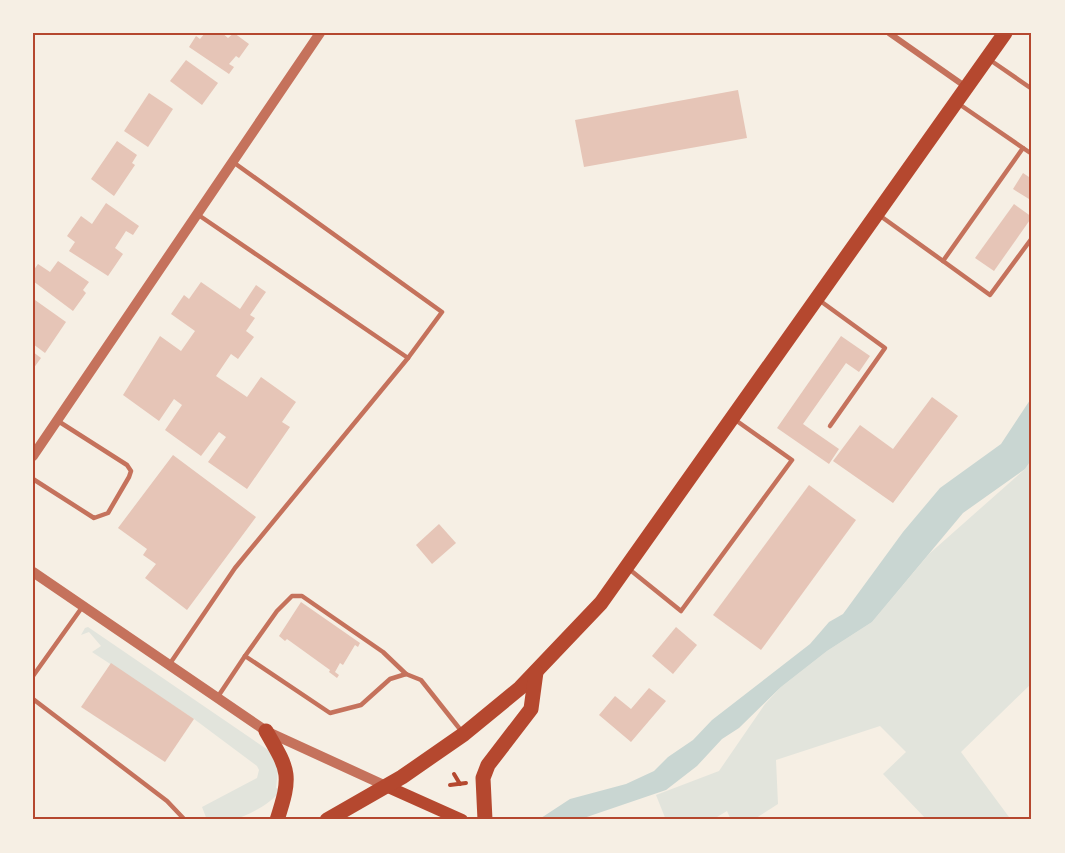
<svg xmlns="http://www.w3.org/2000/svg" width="1065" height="853" viewBox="0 0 1065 853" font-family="Montserrat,sans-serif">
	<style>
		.green { fill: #e2e4dc }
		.water { fill: #c9d6d2 }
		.building { fill: #e6c5b7 }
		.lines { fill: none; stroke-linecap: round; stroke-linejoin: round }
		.path { stroke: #b5482f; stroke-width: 4 }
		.service { stroke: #c5725c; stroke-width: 4.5 }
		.minor { stroke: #c5725c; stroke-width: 6 }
		.tertiary { stroke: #c5725c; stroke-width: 10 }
		.secondary { stroke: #b5482f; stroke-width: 12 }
		.primary { stroke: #b5482f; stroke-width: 15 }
		.neatline { fill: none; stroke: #b5482f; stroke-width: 2 }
	</style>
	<rect width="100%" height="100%" fill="#f6efe4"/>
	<g class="green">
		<path d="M1032,459V683L961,752L1009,817L997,820H927L883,774L906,752L880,726L776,760L778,804L753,820H731L727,811L712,820H666L656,795L719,771L765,704L781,687L827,651L872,622L929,554L1025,469Z"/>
		<path d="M88,627L271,752L279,761L276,788L281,790C271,804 248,816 231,820C224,822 215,820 207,820L202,807L257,778L259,770L257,766L194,719L92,652L101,646L89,632L81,635L85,628Z"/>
	</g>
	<path class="water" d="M1032,397V459L1025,469L963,513L872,622L827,651L781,687L739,728L722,739L697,766L666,790L578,820H538L570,799L626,784L654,771L668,757L693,740L712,720L810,644L829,622L843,614L903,532L940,488L1001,444Z"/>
	<g class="building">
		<path d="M205,33H222L228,38L234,33L249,44L239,58L236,56L229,64L234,67L229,74L189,47L196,36L200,39Z"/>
		<path d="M186,60L218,83L202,105L170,81Z"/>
		<path d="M738,90L747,138L584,167L575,120Z"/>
		<path d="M149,93L173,109L148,147L124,131Z"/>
		<path d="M117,141L137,155L132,163L135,165L114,196L91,179Z"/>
		<path d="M1023,173L1032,179V194L1029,199L1013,189Z"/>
		<path d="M106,203L139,226L133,235L126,231L115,248L123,254L108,276L69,251L75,242L67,236L81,216L92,224Z"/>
		<path d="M1014,204L1032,217L994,271L975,258Z"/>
		<path d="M58,261L89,282L83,290L86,293L73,311L33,281V271L38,264L50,272Z"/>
		<path d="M201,282L240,309L256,285L266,292L250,315L255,318L246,331L254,337L238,359L231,354L216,376L247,397L261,377L296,402L282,422L290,427L247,489L208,462L226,437L219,432L201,456L165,430L182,405L174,399L159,421L123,395L160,336L181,351L195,331L171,314L184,295L189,299Z"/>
		<path d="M35,300L66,322L45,353L33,344Z"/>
		<path d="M841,336L870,356L859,372L846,363L803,424L839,449L829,464L777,428Z"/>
		<path d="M33,352L41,358L33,369Z"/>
		<path d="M932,397L958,416L893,503L833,461L860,425L893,449Z"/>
		<path d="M173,455L256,517L187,610L145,578L156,564L143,555L147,549L118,528Z"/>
		<path d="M809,485L856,520L761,650L713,615Z"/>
		<path d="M439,524L456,543L432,564L416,545Z"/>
		<path d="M301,602L360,643L358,647L355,645L343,665L340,663L335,672L339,675L337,678L329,672L330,670L287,639L285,641L279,636Z"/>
		<path d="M676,627L697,645L673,674L652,656Z"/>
		<path d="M111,663L194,719L165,762L81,707Z"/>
		<path d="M649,688L666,701L631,742L599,715L615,696L631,709Z"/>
	</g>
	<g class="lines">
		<g class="path">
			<path d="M454,774L460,784"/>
			<path d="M450,785L466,783"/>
		</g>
		<g class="service">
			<path d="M990,60L1032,89"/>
			<path d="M1023,148L1032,154"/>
			<path d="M197,214L408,358L442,312L233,162"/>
			<path d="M879,215L943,261L1023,148L959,104"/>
			<path d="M943,261L990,295L1032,238"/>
			<path d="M819,300L885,348L830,426"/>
			<path d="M33,479L94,518L108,513L129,477L131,471L127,465L58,421"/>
			<path d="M629,569L681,611L792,460L734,419"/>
			<path d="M245,656L277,611L292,596H302L383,652L406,674"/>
			<path d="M169,665L235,568L408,358"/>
			<path d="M33,676L83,606"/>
			<path d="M217,698L245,656L330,713L361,705L390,679L406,674L421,680L463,733"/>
			<path d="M33,699L167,801L185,820"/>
		</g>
		<path class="minor" d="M889,33L966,87"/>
		<g class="tertiary">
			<path d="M33,456L320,33"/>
			<path d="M33,572L266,731L386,786"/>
		</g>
		<path class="secondary" d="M386,786L462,820"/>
		<g class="primary">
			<path d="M266,731C289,771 292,774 277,820"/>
			<path d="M327,820L402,777L464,734L520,688L601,603L1005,33"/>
			<path d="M485,820L483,778L488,765L531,709L536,672"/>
		</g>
	</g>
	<rect width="1065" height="853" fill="none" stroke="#f6efe4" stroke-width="69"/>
	<rect x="34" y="34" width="996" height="784" class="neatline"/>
</svg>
